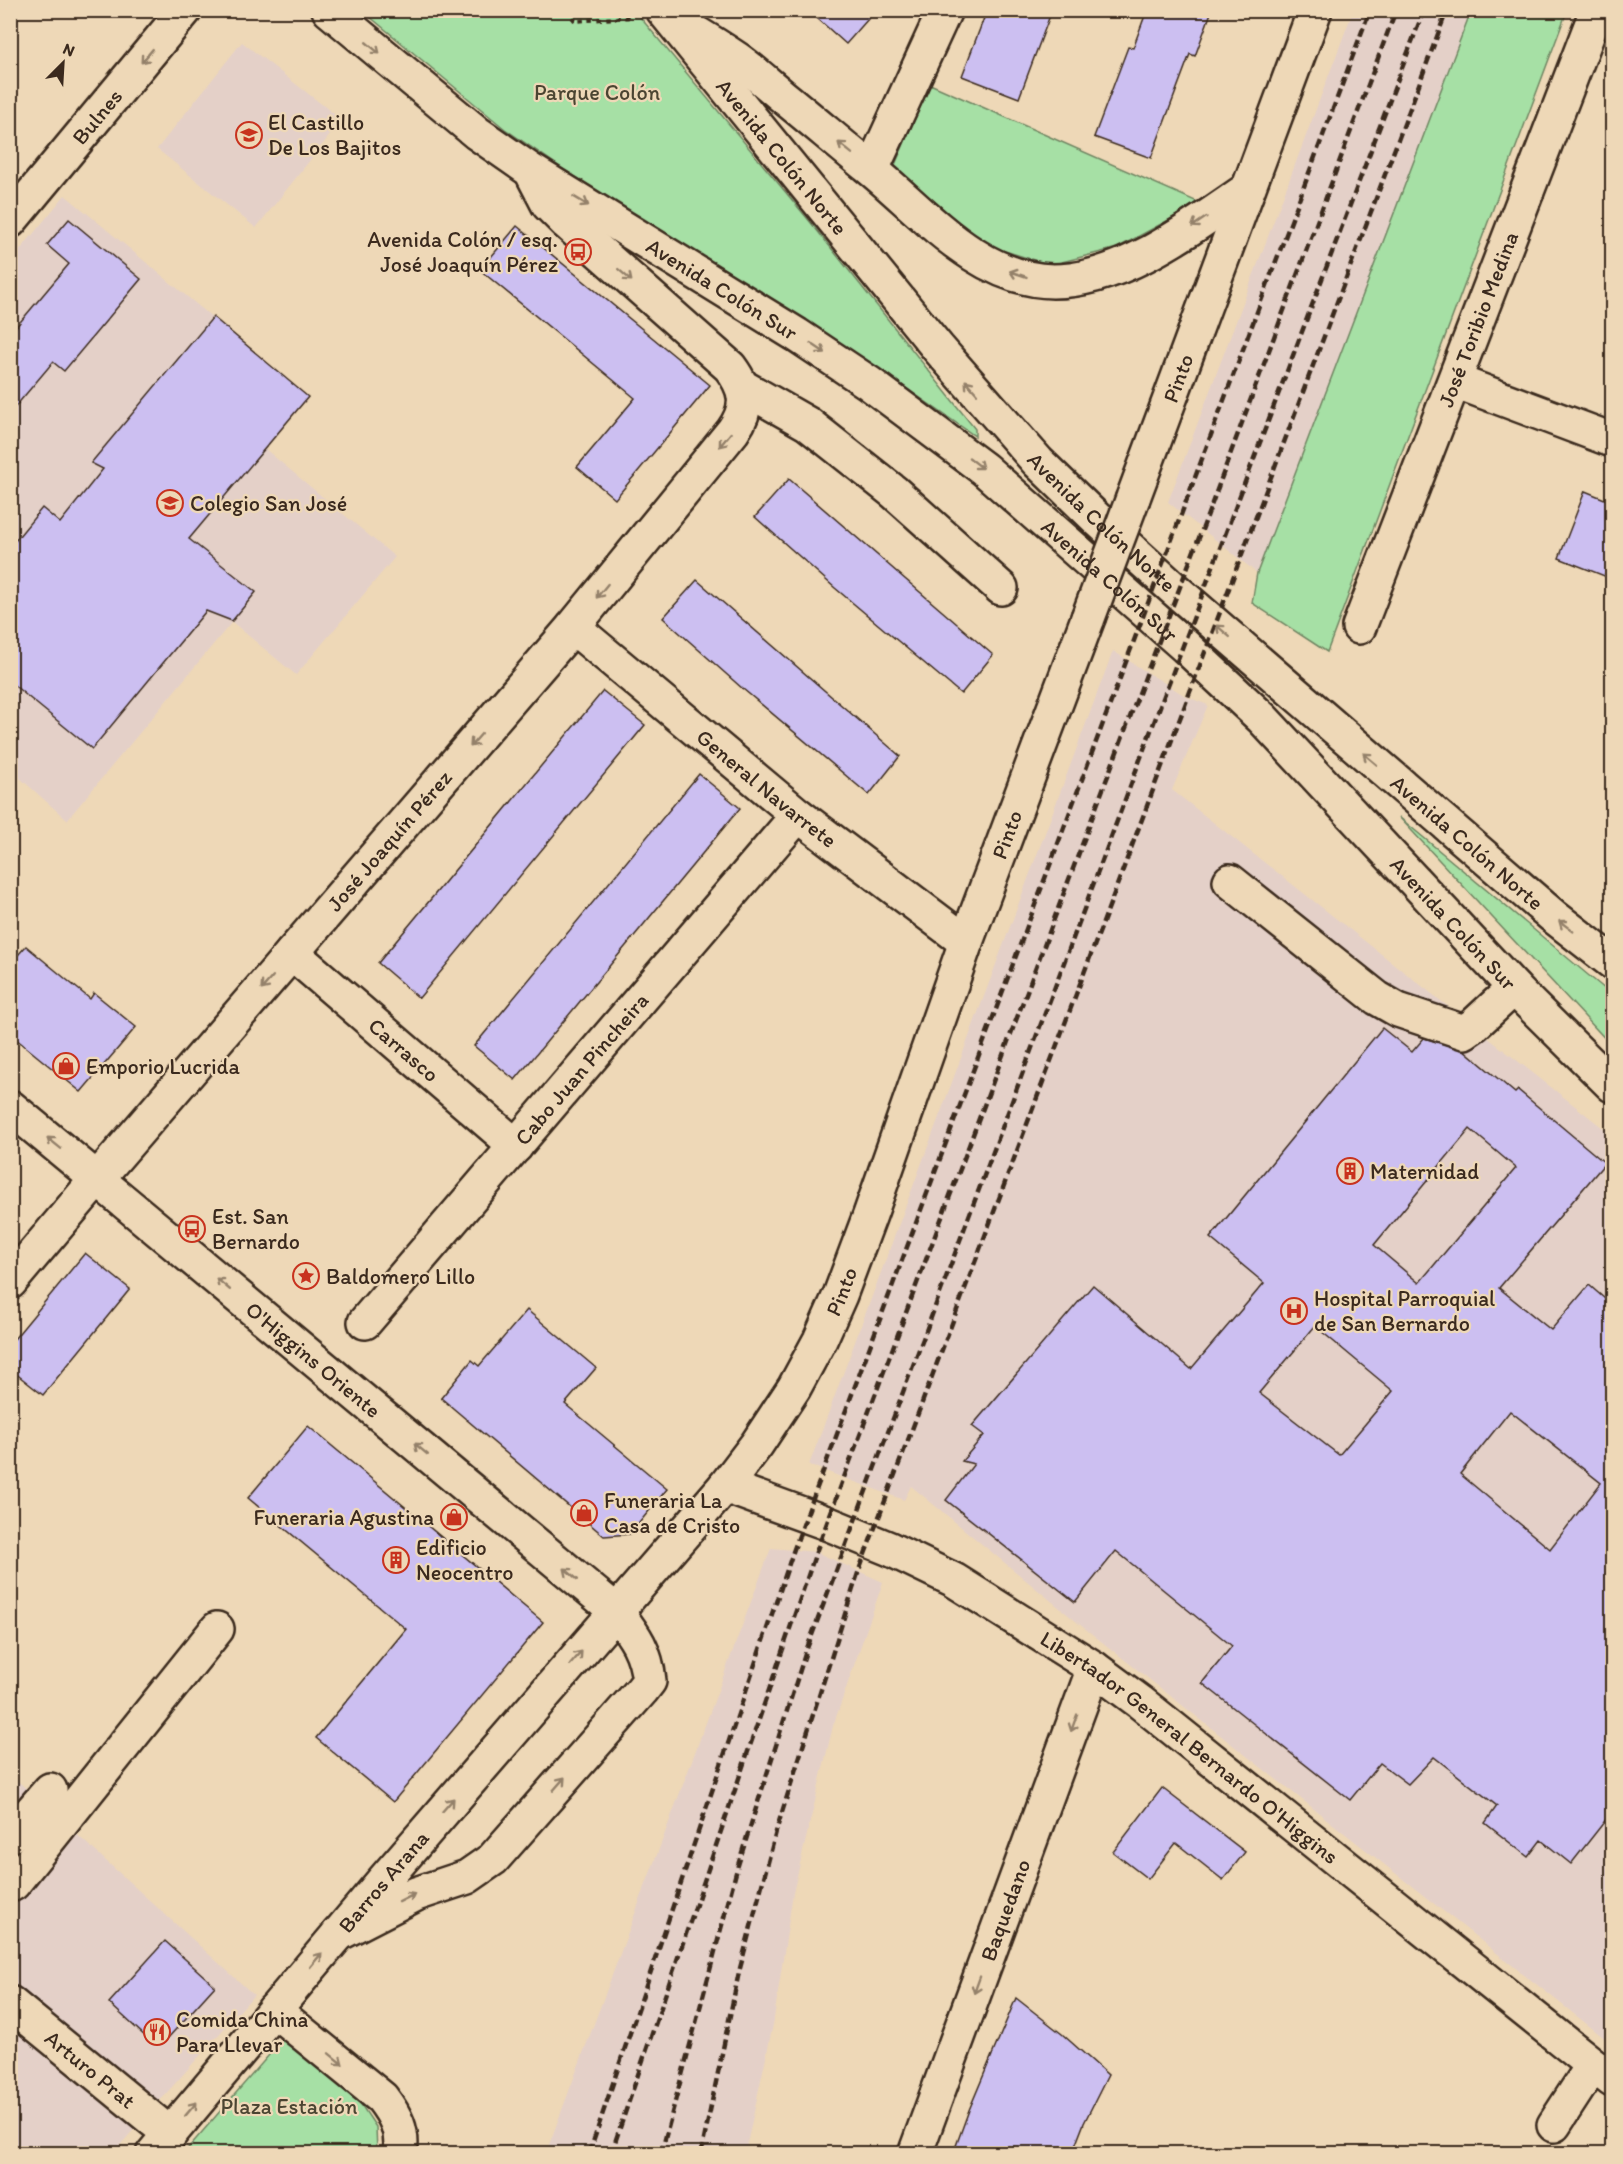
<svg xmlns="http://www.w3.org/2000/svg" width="1623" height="2164" viewBox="0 0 1623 2164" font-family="Itim,sans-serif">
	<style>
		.built { fill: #e4d0c8 }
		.green { fill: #a6e0a5; stroke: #708562; stroke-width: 1.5 }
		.building { fill: #ccbff1; stroke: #3b2a1e; stroke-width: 1.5; fill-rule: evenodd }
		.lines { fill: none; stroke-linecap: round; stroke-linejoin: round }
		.minor-casing { stroke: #3b2a1e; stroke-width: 38 }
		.major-casing { stroke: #3b2a1e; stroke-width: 38 }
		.path { stroke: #3b2a1e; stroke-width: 4; stroke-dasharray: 4.5 4.5; stroke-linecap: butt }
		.minor { stroke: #eed8b7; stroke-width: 33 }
		.major { stroke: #eed8b7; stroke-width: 33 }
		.rail { stroke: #3b2a1e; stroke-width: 4.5; stroke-dasharray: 9 4.5; stroke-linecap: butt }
		.major-bridge-casing { stroke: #3b2a1e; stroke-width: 38; stroke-linecap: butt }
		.major-bridge { stroke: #eed8b7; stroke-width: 33 }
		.oneway { stroke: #94816a }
		.labels { text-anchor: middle; stroke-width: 4.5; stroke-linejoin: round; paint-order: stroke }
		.park-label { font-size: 22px; fill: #4b4532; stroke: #eed8b7 }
		.street-label { font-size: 22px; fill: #3b2a1e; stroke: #eed8b7 }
		.poi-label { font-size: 22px; fill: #3b2a1e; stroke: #eed8b7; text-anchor: start }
	</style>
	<rect width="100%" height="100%" fill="#eed8b7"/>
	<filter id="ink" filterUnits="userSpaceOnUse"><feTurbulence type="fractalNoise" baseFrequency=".0167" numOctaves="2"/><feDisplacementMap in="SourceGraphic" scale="12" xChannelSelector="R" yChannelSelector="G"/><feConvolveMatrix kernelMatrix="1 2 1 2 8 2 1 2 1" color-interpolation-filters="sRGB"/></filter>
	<g filter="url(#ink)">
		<g class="built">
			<path d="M1353,11H1471L1257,573L1168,502Z"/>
			<path d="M242,42L342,120L256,228L157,149Z"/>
			<path d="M65,195L308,397L265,449L395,557L296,675L232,622L67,820L11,770V261Z"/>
			<path d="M1113,651L1187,697L1208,705L1172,790L1612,1135V2044L1083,1627L911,1486L904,1500L809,1465Z"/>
			<path d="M771,1548L816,1552L883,1582L833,1726L793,1893L773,2025L745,2153H546Z"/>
			<path d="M10,1774L254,1995L113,2153H11Z"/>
		</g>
		<g class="green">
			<path d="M363,11H635L812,224L975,429V436L870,363L566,171L505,129Z"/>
			<path d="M1471,11H1567L1327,652L1252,603L1257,573Z"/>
			<path d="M930,84L1200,203L1117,248L1050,265L986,245L894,167Z"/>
			<path d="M1399,817L1612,995V1046Z"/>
			<path d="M282,2040L354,2094L376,2127L377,2153L183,2154Z"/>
		</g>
		<g class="building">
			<path d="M808,10H876L846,44Z"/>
			<path d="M987,10H1052L1019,98L962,76Z"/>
			<path d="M1147,10H1212L1195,56L1190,54L1151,158L1094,137L1128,47L1133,48Z"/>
			<path d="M69,219L141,279L64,371L53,362L10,413V334L69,264L47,245Z"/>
			<path d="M517,226L710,385L615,499L577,467L635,398L480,270Z"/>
			<path d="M213,317L308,397L189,539L256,592L232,621L206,611L92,749L10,682V547L42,508L60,523L103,469L91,463Z"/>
			<path d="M789,479L993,655L961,694L835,588L755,517Z"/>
			<path d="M1585,491L1612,502V579L1559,558Z"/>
			<path d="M697,580L900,756L869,795L743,689L663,618Z"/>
			<path d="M603,691L645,725L419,998L378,963Z"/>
			<path d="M699,774L740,808L515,1080L474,1046Z"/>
			<path d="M26,946L90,999L94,993L136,1027L81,1092L10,1034V964Z"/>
			<path d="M1382,1028L1412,1052L1424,1038L1464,1050L1515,1093L1518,1090L1605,1163L1499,1288L1551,1330L1589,1285L1612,1305V1812L1571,1864L1541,1840L1528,1857L1485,1823L1497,1806L1434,1757L1408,1784L1380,1763L1350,1800L1202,1683L1232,1646L1116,1551L1075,1602L946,1500L974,1464L962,1461L984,1435L972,1426L1093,1285L1191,1369L1264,1283L1210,1238ZM1470,1129L1516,1168L1419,1283L1374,1245ZM1315,1326L1393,1391L1339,1455L1259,1393ZM1510,1411L1601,1483L1550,1549L1460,1474Z"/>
			<path d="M85,1253L130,1289L43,1395L10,1369V1344Z"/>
			<path d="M527,1310L596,1368L565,1404L667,1489L630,1534L604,1536L441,1398L472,1360L479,1366Z"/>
			<path d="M308,1426L543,1622L393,1802L316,1738L406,1629L248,1498Z"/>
			<path d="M1162,1788L1245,1852L1223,1880L1176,1843L1148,1879L1113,1852Z"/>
			<path d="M165,1941L215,1986L167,2039L147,2038L109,2003Z"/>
			<path d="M1016,1998L1062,2034L1108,2075L1084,2123L1072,2154H953L969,2110Z"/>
		</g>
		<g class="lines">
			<defs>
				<g id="minor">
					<path d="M872,169L945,10"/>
					<path id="s1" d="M10,221L185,10"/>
					<path d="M1455,381L1612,440"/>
					<path d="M743,387L808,424L894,492L1001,588"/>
					<path id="s2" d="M573,627L798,815L966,942"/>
					<path id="s3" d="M1359,627L1597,10"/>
					<path d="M1230,881L1377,998L1398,1010L1464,1032L1474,1025L1514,988"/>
					<path id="s4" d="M292,953L516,1146"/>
					<path d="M10,1107L97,1179"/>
					<path id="s5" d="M365,1322L798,815"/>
					<path id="s6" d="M725,1486L824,1522L890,1549L954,1580L1094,1668L1140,1702L1612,2080"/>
					<path d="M10,1836L50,1790"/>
					<path d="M10,1885L13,1884L217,1629"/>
					<path d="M338,1934L416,1894L467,1877L493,1859L642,1690L649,1681C646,1650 634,1635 616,1611"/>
					<path id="s7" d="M10,2003L170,2134"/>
					<path d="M274,2010L382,2098C395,2115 404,2131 400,2154"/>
					<path d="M1554,2125L1593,2065"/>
					<path id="s8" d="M915,2154L1094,1668"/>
				</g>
				<g id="major">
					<path id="s9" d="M329,10L477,133L530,170L797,335L869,383L984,469L1186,647L1262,718L1520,994L1612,1085"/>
					<path id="s10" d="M663,10L938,348L1038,462L1097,519L1173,588L1553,916L1612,962"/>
					<path d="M691,30C706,39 722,49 737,59C754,71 770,86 786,99C813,121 840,144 867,166C921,209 977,280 1053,281C1123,281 1192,227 1248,189"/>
					<path id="s11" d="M1133,498L1315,10"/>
					<path id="s12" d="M97,1179L616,1611"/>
					<path id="s13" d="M10,1282L97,1179L573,627L733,431C750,406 747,390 730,367L567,223L548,204L534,177"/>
					<path id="s14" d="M153,2154L383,1881L725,1486L757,1444L794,1388L820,1340L840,1295L870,1215L966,942L1088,618"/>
				</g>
			</defs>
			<use href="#minor" class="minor-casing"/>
			<use href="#major" class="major-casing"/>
			<path class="path" d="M567,10L575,21L631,17"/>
			<use href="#minor" class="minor"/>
			<use href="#major" class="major"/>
			<g class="rail">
				<path d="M589,2154L794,1549L1370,10"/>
				<path d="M611,2154L816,1552L1147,672L1202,530L1396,10"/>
				<path d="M661,2154L738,1865L806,1651L1168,685L1424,10"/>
				<path d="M701,2154L739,1972L777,1828L859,1570L1447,10"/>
			</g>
			<defs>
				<path id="major-bridge" d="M1088,618L1133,498"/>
			</defs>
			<use href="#major-bridge" class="major-bridge-casing"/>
			<use href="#major-bridge" class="major-bridge"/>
		</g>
		<defs><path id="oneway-shaft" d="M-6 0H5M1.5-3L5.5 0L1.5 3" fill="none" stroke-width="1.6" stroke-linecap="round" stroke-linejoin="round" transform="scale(1.5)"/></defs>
		<g class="oneway">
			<use href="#oneway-shaft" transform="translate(373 48) rotate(40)"/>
			<use href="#oneway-shaft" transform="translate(147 56) rotate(130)"/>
			<use href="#oneway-shaft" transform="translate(845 148) rotate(-141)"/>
			<use href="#oneway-shaft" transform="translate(581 201) rotate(31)"/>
			<use href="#oneway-shaft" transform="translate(1199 222) rotate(146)"/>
			<use href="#oneway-shaft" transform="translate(1018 274) rotate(-161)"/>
			<use href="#oneway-shaft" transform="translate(625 275) rotate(41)"/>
			<use href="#oneway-shaft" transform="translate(818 348) rotate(34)"/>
			<use href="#oneway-shaft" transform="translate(971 387) rotate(-131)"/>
			<use href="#oneway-shaft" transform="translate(725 440) rotate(129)"/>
			<use href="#oneway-shaft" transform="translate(976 463) rotate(38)"/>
			<use href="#oneway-shaft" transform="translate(602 591) rotate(129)"/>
			<use href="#oneway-shaft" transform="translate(1223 631) rotate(-139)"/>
			<use href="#oneway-shaft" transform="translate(476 740) rotate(131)"/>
			<use href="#oneway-shaft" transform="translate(1370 759) rotate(-140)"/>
			<use href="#oneway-shaft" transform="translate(1566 926) rotate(-143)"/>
			<use href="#oneway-shaft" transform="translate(267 983) rotate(131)"/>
			<use href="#oneway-shaft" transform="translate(54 1143) rotate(-141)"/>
			<use href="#oneway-shaft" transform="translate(223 1284) rotate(-140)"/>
			<use href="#oneway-shaft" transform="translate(421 1449) rotate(-140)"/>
			<use href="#oneway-shaft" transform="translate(571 1574) rotate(-140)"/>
			<use href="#oneway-shaft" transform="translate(576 1658) rotate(-49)"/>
			<use href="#oneway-shaft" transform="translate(1074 1723) rotate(110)"/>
			<use href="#oneway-shaft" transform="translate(559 1784) rotate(-49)"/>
			<use href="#oneway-shaft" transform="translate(448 1805) rotate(-49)"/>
			<use href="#oneway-shaft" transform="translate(407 1898) rotate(-27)"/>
			<use href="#oneway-shaft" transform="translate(316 1960) rotate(-50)"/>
			<use href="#oneway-shaft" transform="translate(977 1985) rotate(110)"/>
			<use href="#oneway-shaft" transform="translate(336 2059) rotate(39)"/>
			<use href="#oneway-shaft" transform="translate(191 2109) rotate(-50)"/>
		</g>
	</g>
	<defs>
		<symbol id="school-ring" viewBox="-11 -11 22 22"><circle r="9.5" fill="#eed8b7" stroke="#c8321e" stroke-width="1.5"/><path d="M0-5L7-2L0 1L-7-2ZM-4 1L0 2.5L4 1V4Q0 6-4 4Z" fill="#c8321e"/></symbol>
		<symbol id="bus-ring" viewBox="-11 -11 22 22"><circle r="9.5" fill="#eed8b7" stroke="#c8321e" stroke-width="1.5"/><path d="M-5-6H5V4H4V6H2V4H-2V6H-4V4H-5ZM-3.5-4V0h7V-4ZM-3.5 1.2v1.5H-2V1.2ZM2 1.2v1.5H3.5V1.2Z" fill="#c8321e"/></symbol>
		<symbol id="shop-ring" viewBox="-11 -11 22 22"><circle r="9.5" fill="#eed8b7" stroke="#c8321e" stroke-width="1.5"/><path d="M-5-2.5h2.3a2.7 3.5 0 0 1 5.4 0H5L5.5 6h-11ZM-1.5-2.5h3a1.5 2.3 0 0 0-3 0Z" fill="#c8321e"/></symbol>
		<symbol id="building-ring" viewBox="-11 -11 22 22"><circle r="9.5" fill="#eed8b7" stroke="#c8321e" stroke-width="1.5"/><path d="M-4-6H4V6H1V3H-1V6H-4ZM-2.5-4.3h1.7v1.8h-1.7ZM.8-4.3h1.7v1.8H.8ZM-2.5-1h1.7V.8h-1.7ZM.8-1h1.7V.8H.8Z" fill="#c8321e"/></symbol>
		<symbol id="sight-ring" viewBox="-11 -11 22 22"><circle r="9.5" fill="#eed8b7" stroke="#c8321e" stroke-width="1.5"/><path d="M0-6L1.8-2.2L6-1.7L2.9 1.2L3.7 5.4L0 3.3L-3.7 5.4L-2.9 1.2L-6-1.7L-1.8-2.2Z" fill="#c8321e"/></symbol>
		<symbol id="hospital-ring" viewBox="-11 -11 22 22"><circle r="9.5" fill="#eed8b7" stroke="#c8321e" stroke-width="1.5"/><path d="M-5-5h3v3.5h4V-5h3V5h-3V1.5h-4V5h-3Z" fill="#c8321e"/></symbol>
		<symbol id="restaurant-ring" viewBox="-11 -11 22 22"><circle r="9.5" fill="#eed8b7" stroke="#c8321e" stroke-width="1.5"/><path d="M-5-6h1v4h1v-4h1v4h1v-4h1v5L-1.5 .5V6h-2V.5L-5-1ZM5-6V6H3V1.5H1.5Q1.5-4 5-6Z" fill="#c8321e"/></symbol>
	</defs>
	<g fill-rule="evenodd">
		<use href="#school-ring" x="234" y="120" width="30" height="30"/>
		<use href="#bus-ring" x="563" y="237" width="30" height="30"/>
		<use href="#school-ring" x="155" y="488" width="30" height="30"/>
		<use href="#shop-ring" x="51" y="1051" width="30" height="30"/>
		<use href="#building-ring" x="1335" y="1156" width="30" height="30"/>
		<use href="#bus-ring" x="177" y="1214" width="30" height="30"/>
		<use href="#sight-ring" x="291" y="1261" width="30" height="30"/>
		<use href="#hospital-ring" x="1279" y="1296" width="30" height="30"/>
		<use href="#shop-ring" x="569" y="1498" width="30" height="30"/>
		<use href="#shop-ring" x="439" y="1502" width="30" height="30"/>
		<use href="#building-ring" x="381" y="1545" width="30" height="30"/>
		<use href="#restaurant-ring" x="142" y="2017" width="30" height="30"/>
	</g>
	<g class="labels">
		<g class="park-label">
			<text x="597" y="100">Parque Colón</text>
			<text x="289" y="2114">Plaza Estación</text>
		</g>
		<g class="street-label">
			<text dy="8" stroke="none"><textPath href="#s1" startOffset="136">Bulnes</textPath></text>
			<text dy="8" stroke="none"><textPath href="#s10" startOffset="189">Avenida Colón Norte</textPath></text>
			<text dy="8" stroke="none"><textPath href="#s9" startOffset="483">Avenida Colón Sur</textPath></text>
			<text dy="8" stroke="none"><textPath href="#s3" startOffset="330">José Toribio Medina</textPath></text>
			<text dy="8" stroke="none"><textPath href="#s11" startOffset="128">Pinto</textPath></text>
			<text dy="8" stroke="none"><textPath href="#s10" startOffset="675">Avenida Colón Norte</textPath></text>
			<text dy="8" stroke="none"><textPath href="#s9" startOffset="969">Avenida Colón Sur</textPath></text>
			<text dy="8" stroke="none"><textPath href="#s2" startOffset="252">General Navarrete</textPath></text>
			<text dy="8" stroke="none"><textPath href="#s14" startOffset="1593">Pinto</textPath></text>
			<text dy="8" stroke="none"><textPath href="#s13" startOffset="582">José Joaquín Pérez</textPath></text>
			<text dy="8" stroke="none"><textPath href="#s10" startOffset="1161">Avenida Colón Norte</textPath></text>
			<text dy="8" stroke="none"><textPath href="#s9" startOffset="1455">Avenida Colón Sur</textPath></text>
			<text dy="8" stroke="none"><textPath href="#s4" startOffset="148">Carrasco</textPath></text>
			<text dy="8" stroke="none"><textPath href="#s5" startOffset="333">Cabo Juan Pincheira</textPath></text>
			<text dy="8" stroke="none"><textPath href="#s14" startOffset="1107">Pinto</textPath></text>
			<text dy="8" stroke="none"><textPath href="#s12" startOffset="282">O'Higgins Oriente</textPath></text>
			<text dy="8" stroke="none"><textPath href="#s6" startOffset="537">Libertador General Bernardo O'Higgins</textPath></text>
			<text dy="8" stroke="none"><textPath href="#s14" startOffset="357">Barros Arana</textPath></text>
			<text dy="8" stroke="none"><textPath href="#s8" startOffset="260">Baquedano</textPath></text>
			<text dy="8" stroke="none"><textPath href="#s7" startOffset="104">Arturo Prat</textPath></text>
		</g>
		<g class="poi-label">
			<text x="268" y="130">El Castillo<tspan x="268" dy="25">De Los Bajitos</tspan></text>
			<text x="558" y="247" text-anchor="end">Avenida Colón / esq.<tspan x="558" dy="25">José Joaquín Pérez</tspan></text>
			<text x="190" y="511">Colegio San José</text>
			<text x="86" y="1074">Emporio Lucrida</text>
			<text x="1370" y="1179">Maternidad</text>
			<text x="212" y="1224">Est. San<tspan x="212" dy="25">Bernardo</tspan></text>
			<text x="326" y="1284">Baldomero Lillo</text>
			<text x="1314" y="1306">Hospital Parroquial<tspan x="1314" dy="25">de San Bernardo</tspan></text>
			<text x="604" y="1508">Funeraria La<tspan x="604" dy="25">Casa de Cristo</tspan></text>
			<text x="434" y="1525" text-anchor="end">Funeraria Agustina</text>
			<text x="416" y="1555">Edificio<tspan x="416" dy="25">Neocentro</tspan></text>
			<text x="176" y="2027">Comida China<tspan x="176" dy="25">Para Llevar</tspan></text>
		</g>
	</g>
	<rect width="1623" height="2164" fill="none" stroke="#eed8b7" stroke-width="36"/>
	<rect x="18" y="18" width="1587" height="2128" fill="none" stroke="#3b2a1e" stroke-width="2" filter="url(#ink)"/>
	<g transform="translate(63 63) rotate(24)" stroke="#eed8b7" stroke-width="4.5" paint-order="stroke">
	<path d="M0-4.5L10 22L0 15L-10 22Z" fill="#3b2a1e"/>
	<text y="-9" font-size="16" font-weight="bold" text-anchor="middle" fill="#3b2a1e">N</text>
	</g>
</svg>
